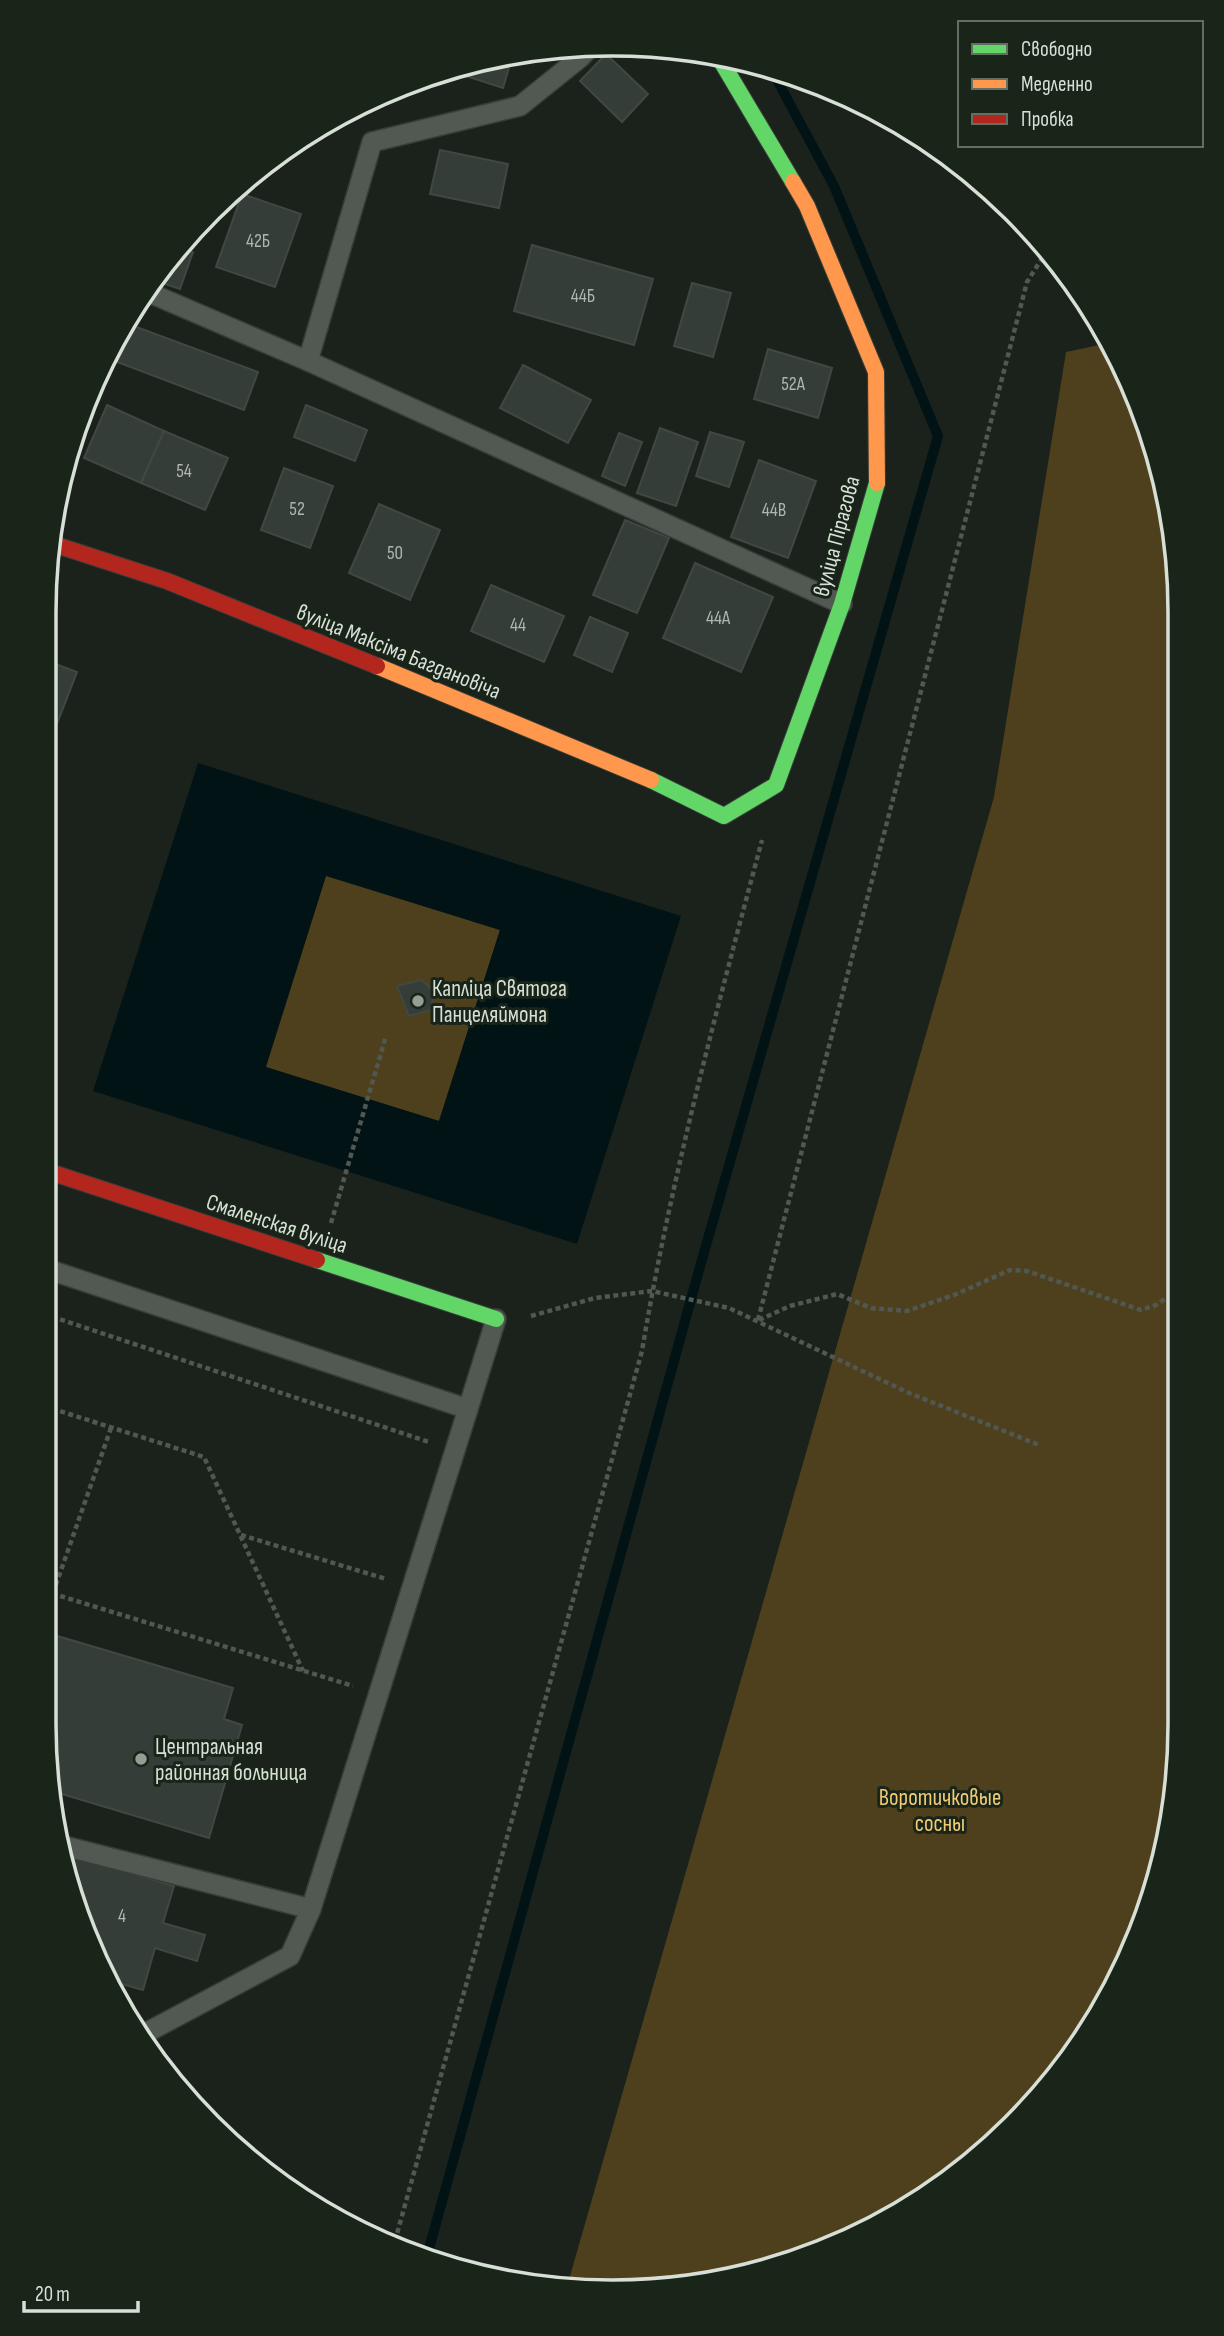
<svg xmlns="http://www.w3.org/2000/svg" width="1224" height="2336" viewBox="0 0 1224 2336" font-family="'Sofia Sans Condensed',sans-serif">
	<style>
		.green { fill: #4f401d }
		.water { fill: #021316; fill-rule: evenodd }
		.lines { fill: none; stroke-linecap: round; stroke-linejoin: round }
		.stream { stroke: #021316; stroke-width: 10 }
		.building { fill: #353d39; stroke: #404843; stroke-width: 2 }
		.lane-casing { stroke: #383d38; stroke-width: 22 }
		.fast-casing { stroke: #383d38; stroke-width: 18 }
		.slow-casing { stroke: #383d38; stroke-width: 18 }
		.jam-casing { stroke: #383d38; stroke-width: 18 }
		.path { stroke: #515751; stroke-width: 4.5; stroke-dasharray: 5 3.5; stroke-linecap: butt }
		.lane { stroke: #525852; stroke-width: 19 }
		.fast { stroke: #63d668; stroke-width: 16 }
		.slow { stroke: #ff974d; stroke-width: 16 }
		.jam { stroke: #b3261e; stroke-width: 16 }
		.poi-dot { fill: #959d95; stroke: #182518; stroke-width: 2.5 }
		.labels { text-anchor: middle; stroke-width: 6; stroke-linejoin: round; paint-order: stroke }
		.number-label { font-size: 19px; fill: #aeb6b0 }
		.street-label { font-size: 23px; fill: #d7dfd7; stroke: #182518 }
		.poi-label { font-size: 23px; fill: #d7dfd7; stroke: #182518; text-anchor: start }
		.park-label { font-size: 23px; fill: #f3cb74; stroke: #182518 }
		.rim { fill: none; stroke: #d7dfd7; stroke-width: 3.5 }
	</style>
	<rect width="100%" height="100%" fill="#1b221b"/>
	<g class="green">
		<path d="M1109,343L1137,395L1175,537L1179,1761L1161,1871L1121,1976L1014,2126L863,2234L759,2273L650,2291L568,2283L994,797L1066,352Z"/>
		<path d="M326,875L500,930L439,1121L265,1067Z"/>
	</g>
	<path class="water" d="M198,763L681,916L577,1244L93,1091ZM326,876L500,930L439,1121L266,1067Z"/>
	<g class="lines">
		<path class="stream" d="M427,2256L701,1263L938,436L834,186L770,67"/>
	</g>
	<g class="building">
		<path d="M513,54L503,88L447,70Z"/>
		<path d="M606,54L648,94L622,122L580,81Z"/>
		<path d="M440,150L508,164L499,208L430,194Z"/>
		<path d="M242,194L301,214L275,287L216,267Z"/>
		<path d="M532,245L653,279L634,345L514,311Z"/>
		<path d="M179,247L193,252L180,289L153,280L161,266Z"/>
		<path d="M692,283L731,293L713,357L674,346Z"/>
		<path d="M131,325L258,372L244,410L117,362Z"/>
		<path d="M768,349L832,368L818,418L754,399Z"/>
		<path d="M523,365L591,400L568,443L500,408Z"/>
		<path d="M107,405L164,431L141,483L84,458Z"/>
		<path d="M306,405L367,430L355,461L294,437Z"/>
		<path d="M660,428L698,442L676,506L637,493Z"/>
		<path d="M164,431L228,458L205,510L141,483Z"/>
		<path d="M710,432L744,442L729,487L696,476Z"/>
		<path d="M619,433L642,442L625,486L602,476Z"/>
		<path d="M759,460L816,481L788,558L731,537Z"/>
		<path d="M284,468L333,486L310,548L261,530Z"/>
		<path d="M379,504L440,530L410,600L349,573Z"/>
		<path d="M625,520L669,538L637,613L593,595Z"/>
		<path d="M695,563L773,597L741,672L663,638Z"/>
		<path d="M491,585L564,616L544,662L471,631Z"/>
		<path d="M590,617L628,633L612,672L574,655Z"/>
		<path d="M45,660L77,672L50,742L45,740Z"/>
		<path d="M421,980L435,992L430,1010L409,1016L397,986Z"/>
		<path d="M44,1632L233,1688L224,1719L242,1725L209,1838L55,1792L44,1724Z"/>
		<path d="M65,1854L174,1886L163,1923L205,1935L197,1961L155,1948L143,1990L114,1982L74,1907Z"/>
	</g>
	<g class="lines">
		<defs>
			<g id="lane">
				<path d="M145,291L308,361L842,604"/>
				<path d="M308,361L372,142L520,106L581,57L590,47"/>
				<path d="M44,1268L468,1409L496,1319"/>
				<path d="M64,1846L311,1909"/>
				<path d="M142,2035L290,1956L311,1909L468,1409"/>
			</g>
			<g id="fast">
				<path d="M718,56L793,182"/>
				<path d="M651,780L724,816L776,785L842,604L877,483"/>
				<path d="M317,1260L496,1319"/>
			</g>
			<g id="slow">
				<path d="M793,182L807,206L876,372L877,483"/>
				<path d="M377,666L651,780"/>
			</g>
			<g id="jam">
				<path d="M50,543L167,581L377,666"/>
				<path d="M44,1170L317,1260"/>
			</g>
		</defs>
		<use href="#lane" class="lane-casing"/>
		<use href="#fast" class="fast-casing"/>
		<use href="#slow" class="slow-casing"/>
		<use href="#jam" class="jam-casing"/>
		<g class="path">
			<path d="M331,1223L386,1036"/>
			<path d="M44,1314L429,1442"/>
			<path d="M531,1316L595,1298L652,1291L729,1308L909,1393L1039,1445"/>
			<path d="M758,1320L1027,282L1046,252"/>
			<path d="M759,1320L790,1306L837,1294L871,1308L907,1311L954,1295L1010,1270L1027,1271L1141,1310L1156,1305L1178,1290"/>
			<path d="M44,1406L204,1457L303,1671"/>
			<path d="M241,1535L386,1579"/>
			<path d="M44,1591L353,1686"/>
			<path d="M53,1593L111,1428"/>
			<path d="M395,2241L642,1351C671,1178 717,1009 762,840"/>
		</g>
		<use href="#lane" class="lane"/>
		<use href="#fast" class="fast"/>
		<use href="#slow" class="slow"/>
		<use href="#jam" class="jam"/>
	</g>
	<g class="poi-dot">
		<circle cx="418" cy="1001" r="7"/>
		<circle cx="141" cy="1759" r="7"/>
	</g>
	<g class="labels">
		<g class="number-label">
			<text x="258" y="247">42Б</text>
			<text x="583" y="302">44Б</text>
			<text x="793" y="390">52А</text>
			<text x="184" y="477">54</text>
			<text x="297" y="515">52</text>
			<text x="774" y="516">44В</text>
			<text x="395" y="559">50</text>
			<text x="718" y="624">44А</text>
			<text x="518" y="631">44</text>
			<text x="122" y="1922">4</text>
		</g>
		<g class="street-label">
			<text transform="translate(836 536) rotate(-75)" y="8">вуліца Пірагова</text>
			<text transform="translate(399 651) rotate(22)" y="8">вуліца Максіма Багдановіча</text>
			<text transform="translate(277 1223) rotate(18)" y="8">Смаленская вуліца</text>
		</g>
		<g class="poi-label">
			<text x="432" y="996">Капліца Святога<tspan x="432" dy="26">Панцеляймона</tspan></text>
			<text x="155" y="1754">Центральная<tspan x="155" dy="26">районная больница</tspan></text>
		</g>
		<g class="park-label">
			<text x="940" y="1805">Воротичковые<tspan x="940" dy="26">сосны</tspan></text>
		</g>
	</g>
	<path d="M0 0H1224V2336H0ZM612 56H612A556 556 0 0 1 1168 612V1724A556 556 0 0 1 612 2280H612A556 556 0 0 1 56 1724V612A556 556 0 0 1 612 56Z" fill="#182518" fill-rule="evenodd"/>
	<path class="rim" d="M612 56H612A556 556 0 0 1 1168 612V1724A556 556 0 0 1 612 2280H612A556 556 0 0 1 56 1724V612A556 556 0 0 1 612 56Z"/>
	<rect x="958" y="21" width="245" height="126" fill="#182518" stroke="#646f64" stroke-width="2"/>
	<rect x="972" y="44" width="35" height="10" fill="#63d668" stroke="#646f64" stroke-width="2"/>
	<text x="1021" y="56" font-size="21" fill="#d7dfd7">Свободно</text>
	<rect x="972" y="79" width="35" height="10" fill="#ff974d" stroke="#646f64" stroke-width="2"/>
	<text x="1021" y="91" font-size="21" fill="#d7dfd7">Медленно</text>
	<rect x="972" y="114" width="35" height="10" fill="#b3261e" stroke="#646f64" stroke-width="2"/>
	<text x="1021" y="126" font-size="21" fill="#d7dfd7">Пробка</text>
	<path d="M24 2301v10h114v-10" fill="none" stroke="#d7dfd7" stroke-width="3.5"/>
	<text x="35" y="2301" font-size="21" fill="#d7dfd7" stroke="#182518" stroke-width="5" paint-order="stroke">20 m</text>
</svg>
